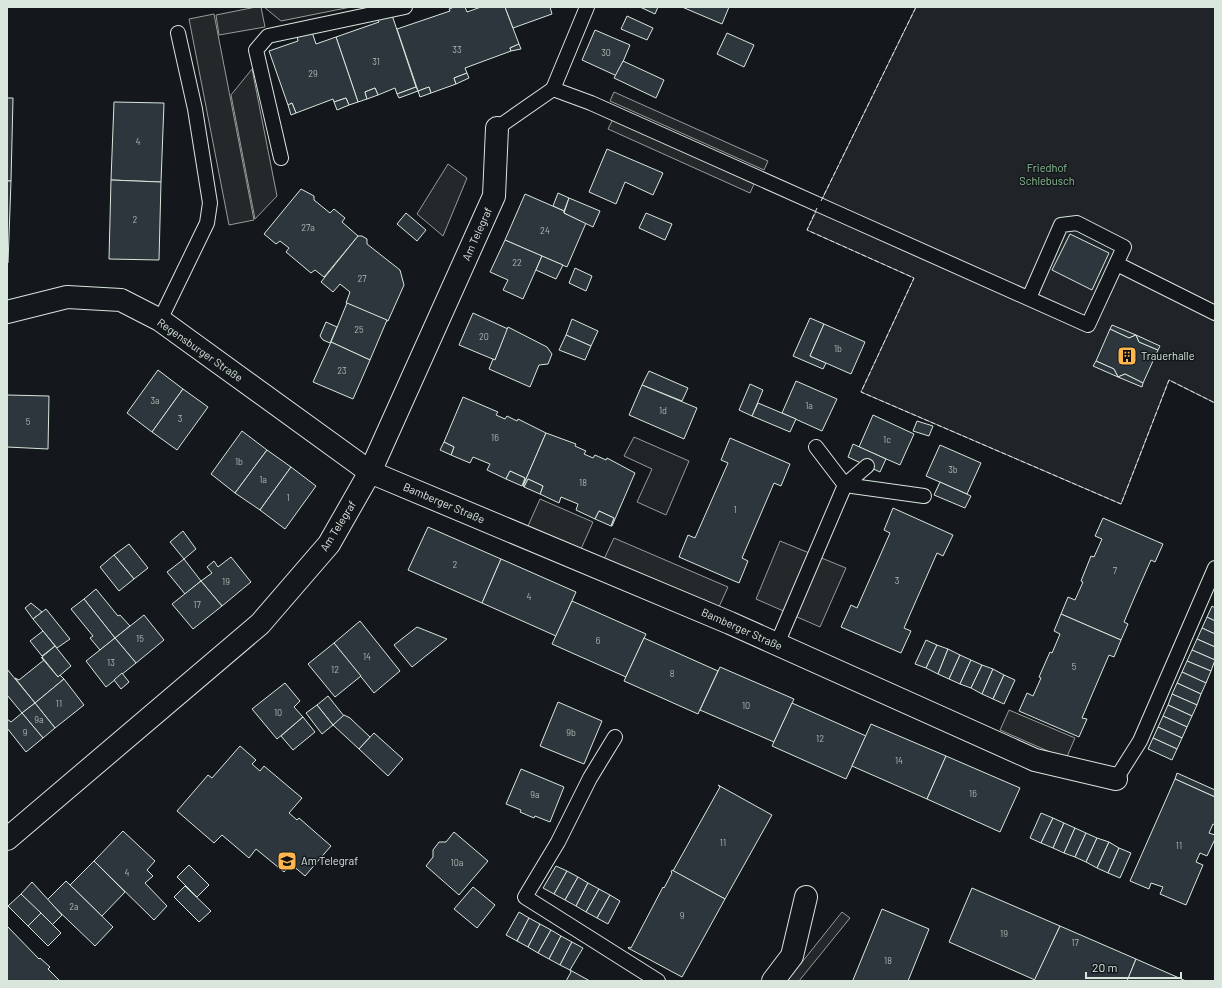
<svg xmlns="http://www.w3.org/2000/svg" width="1222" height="988" viewBox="0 0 1222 988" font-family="Barlow,sans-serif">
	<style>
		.green { fill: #202428; stroke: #939e99 }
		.parking { fill: #24282b; stroke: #939e99 }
		.building { fill: #2c363c; stroke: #d8e6dc }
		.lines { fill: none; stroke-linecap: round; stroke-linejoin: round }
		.service-casing { stroke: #d8e6dc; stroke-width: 16 }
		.minor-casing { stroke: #d8e6dc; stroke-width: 24 }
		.service { stroke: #14181c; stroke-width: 14 }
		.minor { stroke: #14181c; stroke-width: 22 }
		.fence { stroke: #d8e6dc; stroke-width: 1; stroke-dasharray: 5 2; stroke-linecap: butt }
		.labels { text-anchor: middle; stroke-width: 3; stroke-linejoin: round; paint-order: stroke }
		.number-label { font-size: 9px; fill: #adbab4 }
		.park-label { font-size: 11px; fill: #8ac095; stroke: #14181c }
		.street-label { font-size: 11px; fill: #d8e6dc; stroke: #14181c }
		.poi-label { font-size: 11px; fill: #d8e6dc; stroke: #14181c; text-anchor: start }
	</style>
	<rect width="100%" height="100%" fill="#14181c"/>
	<g class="green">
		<path d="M916,7H1215V403L1169,380L1121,504L861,392L914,278L807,230Z"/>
		<path d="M634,437L689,461L666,515L637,502L652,469L624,456Z"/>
	</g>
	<g class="parking">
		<path d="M256,7H261L265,27L219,35L216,15Z"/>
		<path d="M264,7H351L281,21Z"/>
		<path d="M214,14L254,220L229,225L189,19Z"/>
		<path d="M252,69L277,196L255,219L231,95Z"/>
		<path d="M614,92L768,161L764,170L610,101Z"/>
		<path d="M613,119L754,184L750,193L608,129Z"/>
		<path d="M448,164L467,178L443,236L417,214Z"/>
		<path d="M540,499L593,522L581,549L528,526Z"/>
		<path d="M614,538L728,587L718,609L604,559Z"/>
		<path d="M780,541L846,568L820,627L756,599Z"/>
		<path d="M1009,710L1075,738L1066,759L1000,730Z"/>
		<path d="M842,912L850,918L799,981H787Z"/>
	</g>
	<g class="building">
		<path d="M454,7H465L467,12L481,7H505L519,44L510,48L511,51L465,68L467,73L454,78L456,84L431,93L429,87L418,91L397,29L450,11L449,9Z"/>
		<path d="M505,7H550L552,14L513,28Z"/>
		<path d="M640,7H658L655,14Z"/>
		<path d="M682,7H729L722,24Z"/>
		<path d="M392,15L416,87L397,94L395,88L378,95L375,88L365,92L367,99L358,102L336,37L379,22L378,20Z"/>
		<path d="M627,16L653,28L647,40L621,29Z"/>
		<path d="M595,30L630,45L617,76L582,60Z"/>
		<path d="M312,32L316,44L336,37L358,102L349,105L346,98L334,102L333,99L296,113L292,103L288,105L269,51L298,41L297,36Z"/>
		<path d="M727,33L754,45L744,67L717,54Z"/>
		<path d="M519,44L521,49L511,51L510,48Z"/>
		<path d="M623,61L664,80L656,98L614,78Z"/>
		<path d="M467,73L469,78L456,84L454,78Z"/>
		<path d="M416,87L418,91L399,98L397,94Z"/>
		<path d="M429,87L431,93L420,97L418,91Z"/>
		<path d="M375,88L378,95L367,99L365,92Z"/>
		<path d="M7,98H13L11,181H7Z"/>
		<path d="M346,98L349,105L337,110L334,102Z"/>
		<path d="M114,102L164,103L161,182L111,180Z"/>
		<path d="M292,103L296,113L291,115L288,105Z"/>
		<path d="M607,149L663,173L653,195L625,182L616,204L589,192Z"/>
		<path d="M111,180L161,182L159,260L109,259Z"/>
		<path d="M7,181H11L8,263H7Z"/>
		<path d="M301,189L314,196V200L330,213L334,209L345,218L342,222L358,236L324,277L315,270L311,273L286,252L289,248L280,241L276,244L264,234Z"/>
		<path d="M558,193L569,198L564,211L553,206Z"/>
		<path d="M525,194L564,211V213L586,223L567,267L505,240Z"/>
		<path d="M569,198L600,211L593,227L564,213Z"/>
		<path d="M406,213L426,230L417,241L397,224Z"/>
		<path d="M646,213L672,224L665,240L639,228Z"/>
		<path d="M1070,234L1109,253L1092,290L1052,270Z"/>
		<path d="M358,236H362L367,239V244L400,270L404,285L388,321L346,303L350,292L340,284L333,292L321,282Z"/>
		<path d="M505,240L542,256L523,299L503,290L508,280L490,272Z"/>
		<path d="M542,256L563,265L556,279L536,270Z"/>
		<path d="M575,268L592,276L586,291L569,283Z"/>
		<path d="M347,303L387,320L370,360L331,342Z"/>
		<path d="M473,313L508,329L495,360L459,345Z"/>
		<path d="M810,318L824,324L810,356L826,363L823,369L793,356Z"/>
		<path d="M572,319L598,331L591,346L566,335Z"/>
		<path d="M326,322L337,327L330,343L323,340L320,336Z"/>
		<path d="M824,324L865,342L851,374L810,356Z"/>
		<path d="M1112,325L1136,335L1129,338L1110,329Z"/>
		<path d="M508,327L547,347L552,354L548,364L539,365L530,387L489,369L493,359L495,360Z"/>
		<path d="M1110,329L1129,338L1136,335L1139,342L1158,350L1143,383L1125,374L1118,377L1114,369L1096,361Z"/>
		<path d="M566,335L591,346L585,360L559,350Z"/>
		<path d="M1136,335L1160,346L1158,350L1139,342Z"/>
		<path d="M331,342L370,360L353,399L313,382Z"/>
		<path d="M1096,361L1114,369L1118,377L1093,366Z"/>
		<path d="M158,370L183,389L152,432L127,413Z"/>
		<path d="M649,371L688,388L682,401L642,385Z"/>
		<path d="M1125,374L1143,383L1142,387L1118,377Z"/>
		<path d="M796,381L837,399L822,431L782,413Z"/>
		<path d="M750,384L763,390L752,416L739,410Z"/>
		<path d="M642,385L697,408L684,439L629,415Z"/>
		<path d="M183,389L208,407L177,450L152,432Z"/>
		<path d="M7,395L49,396L48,449L7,447Z"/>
		<path d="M463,397L498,412L496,415L505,419L507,416L517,421L518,419L546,433L523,486L525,478L510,471L506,479L487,470L490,464L473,457L470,463L451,455L454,447L444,442Z"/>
		<path d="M758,403L796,419L790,432L752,416Z"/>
		<path d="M873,415L914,434L900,465L859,447Z"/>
		<path d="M917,421L933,426L929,436L913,431Z"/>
		<path d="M242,431L267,450L235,493L211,474Z"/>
		<path d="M546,433L576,444L575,446L586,451L584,454L593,458L595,455L606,460L607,458L635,473L612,526H611L614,518L599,511L595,519L576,510L578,504L561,497L559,503L540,494L543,486L528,479L524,487L523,486Z"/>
		<path d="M730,438L790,464L781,486L774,483L742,558L748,561L739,583L679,557L688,535L695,538L728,463L721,460Z"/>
		<path d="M444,442L454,447L451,455L440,450Z"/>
		<path d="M853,444L886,459L880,472L848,457Z"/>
		<path d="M940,445L981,463L967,494L926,476Z"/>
		<path d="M267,450L291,467L260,510L235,493Z"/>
		<path d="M291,467L316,486L285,529L260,510Z"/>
		<path d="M510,471L525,478L522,486L506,479Z"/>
		<path d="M528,479L543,486L540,494L524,487Z"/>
		<path d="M940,482L971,496L965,508L934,495Z"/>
		<path d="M893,508L953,535L943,556L937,553L904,628L911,631L901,653L841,627L851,605L857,608L890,533L884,530Z"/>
		<path d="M599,511L614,518L611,526L595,519Z"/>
		<path d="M1103,518L1163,544L1155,562L1151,560L1135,596L1124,622L1128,624L1121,640L1061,614L1068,597L1075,600L1083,582L1081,581L1091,556L1094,557L1102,539L1095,536Z"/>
		<path d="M428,527L501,559L482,603L408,570Z"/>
		<path d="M183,531L196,549L184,559L170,542Z"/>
		<path d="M129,544L148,568L134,579L114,555Z"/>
		<path d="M114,555L134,579L119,591L100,567Z"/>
		<path d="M231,557L251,582L222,606L201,581L212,573L207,567L214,561L218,567Z"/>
		<path d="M184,559L201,581L185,594L167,572Z"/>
		<path d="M501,559L576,592L556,636L482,603Z"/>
		<path d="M201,581L222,606L193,629L172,604Z"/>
		<path d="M96,589L118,616L120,615L130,626L115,638L84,599Z"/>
		<path d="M84,599L115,638L100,650L90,638L93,636L71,609Z"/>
		<path d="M572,601L646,634L626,677L552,644Z"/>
		<path d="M31,603L42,612L33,619L25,608Z"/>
		<path d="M1212,606L1215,608V621L1207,617Z"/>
		<path d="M46,609L70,639L57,648L33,619Z"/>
		<path d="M1061,614L1121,640L1114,657L1109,655L1082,718L1087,719L1079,737L1019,711L1027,693L1033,696L1041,678L1039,677L1050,652L1052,653L1060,634L1054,631Z"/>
		<path d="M144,615L164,640L136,663L115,638Z"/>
		<path d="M1207,617L1215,621V634L1202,628Z"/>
		<path d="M360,621L400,671L374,693L334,643Z"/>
		<path d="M417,627L447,639L412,667L394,645Z"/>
		<path d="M1202,628L1215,634V647L1197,639Z"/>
		<path d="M43,631L55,646L42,656L30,641Z"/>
		<path d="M115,638L136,663L106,687L86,661Z"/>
		<path d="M644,638L718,671L698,714L624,681Z"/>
		<path d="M1197,639L1215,647V660L1192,650Z"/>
		<path d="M926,640L937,645L926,668L915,664Z"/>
		<path d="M334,643L361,676L335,697L308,664Z"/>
		<path d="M937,645L948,649L938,674L926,668Z"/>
		<path d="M55,646L71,666L58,677L42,657Z"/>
		<path d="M948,649L960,655L949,679L938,674Z"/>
		<path d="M1192,650L1215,660L1211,671L1187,661Z"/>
		<path d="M960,655L971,660L960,684L949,679Z"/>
		<path d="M41,657L58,677L60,675L64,679L35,703L15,678L19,680L44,660Z"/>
		<path d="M971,660L982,665L971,688L960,684Z"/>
		<path d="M1187,661L1211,671L1206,683L1182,672Z"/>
		<path d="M982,665L993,669L982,694L971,688Z"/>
		<path d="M720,667L794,699L774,742L700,710Z"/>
		<path d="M7,669L35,703L22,713L7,695Z"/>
		<path d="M993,669L1004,675L993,699L982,694Z"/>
		<path d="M1182,672L1206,683L1201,694L1177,683Z"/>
		<path d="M122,673L129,682L121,689L114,680Z"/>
		<path d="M1004,675L1015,680L1004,704L993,699Z"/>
		<path d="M64,679L84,705L55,728L35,703Z"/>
		<path d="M285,683L300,701L294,707L303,717L277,739L252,709Z"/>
		<path d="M1177,683L1201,694L1197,705L1172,694Z"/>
		<path d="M1172,694L1197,705L1192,716L1168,705Z"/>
		<path d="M328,696L344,716L333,725L317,705Z"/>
		<path d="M558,702L602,721L584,764L540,746Z"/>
		<path d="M35,703L55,728L43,738L22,713Z"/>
		<path d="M792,703L866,736L846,779L772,746Z"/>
		<path d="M317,705L333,725L322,734L306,713Z"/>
		<path d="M1168,705L1192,716L1187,727L1163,716Z"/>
		<path d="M22,713L43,738L26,752L7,728V719L11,722Z"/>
		<path d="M344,715L350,718L370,737L359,749L333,725Z"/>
		<path d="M1163,716L1187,727L1182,738L1158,727Z"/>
		<path d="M303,717L315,732L293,750L281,736Z"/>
		<path d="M871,724L946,756L927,799L852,766Z"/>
		<path d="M1158,727L1182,738L1177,749L1153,738Z"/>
		<path d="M374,733L403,759L388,776L359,749Z"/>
		<path d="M1153,738L1177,749L1172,760L1148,749Z"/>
		<path d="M240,746L256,760L252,764L260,771L264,766L302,798L289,813L297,820L299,818L331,846L305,876L291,864L284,872L256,849L249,858L222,835L214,843L177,811L208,775L212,778Z"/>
		<path d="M946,756L1020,788L1000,832L927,799Z"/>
		<path d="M521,769L564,787L550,822L535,816L534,818L520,812L521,810L506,804Z"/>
		<path d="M1177,773L1215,790V797L1175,779Z"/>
		<path d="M1175,779L1215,797V825L1213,824L1209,833L1215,835V839L1207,856L1200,853L1196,862L1203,865L1186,905L1160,894L1163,887L1151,883L1149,889L1130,881Z"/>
		<path d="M718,785L772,815L725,899L673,871L720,787Z"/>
		<path d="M1041,813L1053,818L1041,843L1030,838Z"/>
		<path d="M1053,818L1064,823L1053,848L1041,843Z"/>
		<path d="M1064,823L1075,828L1064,853L1053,848Z"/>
		<path d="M1075,828L1086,833L1075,857L1064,853Z"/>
		<path d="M123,831L155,861L147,870L153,876L145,883L167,906L154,920L94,861Z"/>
		<path d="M454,832L488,861L459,895L426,866L433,857V850L439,842H446Z"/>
		<path d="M1086,833L1097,838L1086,862L1075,857Z"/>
		<path d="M1097,838L1109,842L1097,868L1086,862Z"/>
		<path d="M1109,842L1119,848L1108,873L1097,868Z"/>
		<path d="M1119,848L1131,853L1120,878L1108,873Z"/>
		<path d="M94,861L125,892L102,916L70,885Z"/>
		<path d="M189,865L209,885L197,897L177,877Z"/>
		<path d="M556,866L567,871L554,894L543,888Z"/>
		<path d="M672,870L725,899L682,977L628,948L629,947L631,948L663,887L664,888L672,873L671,872Z"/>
		<path d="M567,871L578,877L565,900L554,894Z"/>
		<path d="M578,877L588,883L576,906L565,900Z"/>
		<path d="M66,881L113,927L95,946L47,900Z"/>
		<path d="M32,882L62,915L52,925L21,894Z"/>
		<path d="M588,883L599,889L586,912L576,906Z"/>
		<path d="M185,886L211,911L199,922L174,897Z"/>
		<path d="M473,887L495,905L477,928L454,909Z"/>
		<path d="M972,888L1060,926L1035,980L949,942Z"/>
		<path d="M599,889L610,895L597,918L586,912Z"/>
		<path d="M21,894L41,913L28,926L8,906Z"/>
		<path d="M610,895L620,901L608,924L597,918Z"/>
		<path d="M882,909L929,929L908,981H854L853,980Z"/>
		<path d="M519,912L529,918L517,941L506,935Z"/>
		<path d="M41,913L61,933L48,946L28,926Z"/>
		<path d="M529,918L540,924L528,947L517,941Z"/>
		<path d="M540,924L551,930L538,953L528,947Z"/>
		<path d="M7,926L39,959L40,958L50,967L48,969L60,981H7Z"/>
		<path d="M1060,926L1136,959L1127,981H1034Z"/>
		<path d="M551,930L561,936L549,959L538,953Z"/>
		<path d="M561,936L572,942L560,965L549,959Z"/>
		<path d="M572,942L583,948L570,970L560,965Z"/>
		<path d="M1136,959L1186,981H1127Z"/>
		<path d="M570,970L590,981H566L571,972Z"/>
	</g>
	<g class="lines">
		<defs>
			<g id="service">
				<path d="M553,89L587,7"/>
				<path d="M497,128L553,89L591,103C757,176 922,252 1088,325L1124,247L1077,223L1061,225L1029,298"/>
				<path d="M281,158L256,50L268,36L405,7"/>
				<path d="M1117,264L1215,313"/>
				<path d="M160,320L207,223L210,203L195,109L178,33"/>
				<path d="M867,466L845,485L924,496"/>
				<path d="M777,644L845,485L816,447"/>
				<path d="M615,737L590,778L558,842L525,897L658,981"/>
				<path d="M1116,779L1140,741L1215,568"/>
			</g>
			<g id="minor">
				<path d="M7,312L67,297L121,300L160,320L370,472L730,623L1035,760L1116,779"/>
				<path d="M7,839L260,624L329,544L370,472L494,196L497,128"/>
				<path d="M773,981L792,956L806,897"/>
			</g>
		</defs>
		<use href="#service" class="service-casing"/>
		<use href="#minor" class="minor-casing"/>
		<use href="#service" class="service"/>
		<use href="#minor" class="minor"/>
		<g class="fence">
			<path d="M821,201L916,7"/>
			<path d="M817,208L807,230L914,278L861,392L1121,504L1169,380L1215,403"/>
		</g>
	</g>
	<defs>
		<symbol id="building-square" viewBox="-11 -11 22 22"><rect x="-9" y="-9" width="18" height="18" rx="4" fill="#ffb74d" stroke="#14181c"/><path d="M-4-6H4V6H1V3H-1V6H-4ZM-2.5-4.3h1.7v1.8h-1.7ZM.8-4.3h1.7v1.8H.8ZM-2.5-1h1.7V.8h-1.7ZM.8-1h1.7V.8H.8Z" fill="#111"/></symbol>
		<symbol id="school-square" viewBox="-11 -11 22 22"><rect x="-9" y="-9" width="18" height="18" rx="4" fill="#ffb74d" stroke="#14181c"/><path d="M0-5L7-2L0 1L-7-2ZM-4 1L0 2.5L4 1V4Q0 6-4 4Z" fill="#111"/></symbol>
	</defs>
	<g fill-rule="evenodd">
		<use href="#building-square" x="1116" y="345" width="22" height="22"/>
		<use href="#school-square" x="276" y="850" width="22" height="22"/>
	</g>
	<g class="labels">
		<g class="number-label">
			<text x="457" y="53">33</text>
			<text x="606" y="56">30</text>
			<text x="376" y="65">31</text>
			<text x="313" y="77">29</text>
			<text x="138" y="145">4</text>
			<text x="135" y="223">2</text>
			<text x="308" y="231">27a</text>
			<text x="545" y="234">24</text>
			<text x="517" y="266">22</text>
			<text x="362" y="282">27</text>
			<text x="359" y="333">25</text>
			<text x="484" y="340">20</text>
			<text x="838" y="352">1b</text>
			<text x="342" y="374">23</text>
			<text x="155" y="404">3a</text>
			<text x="809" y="409">1a</text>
			<text x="663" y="414">1d</text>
			<text x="180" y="422">3</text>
			<text x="28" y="425">5</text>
			<text x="495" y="441">16</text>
			<text x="887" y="443">1c</text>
			<text x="239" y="465">1b</text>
			<text x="953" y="473">3b</text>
			<text x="263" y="483">1a</text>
			<text x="583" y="486">18</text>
			<text x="288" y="501">1</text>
			<text x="735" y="513">1</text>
			<text x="455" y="568">2</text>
			<text x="1115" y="574">7</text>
			<text x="897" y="584">3</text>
			<text x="226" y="585">19</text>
			<text x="529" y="600">4</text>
			<text x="197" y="608">17</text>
			<text x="140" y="642">15</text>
			<text x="598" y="644">6</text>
			<text x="367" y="660">14</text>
			<text x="111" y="666">13</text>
			<text x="1074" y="670">5</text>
			<text x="335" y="673">12</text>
			<text x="672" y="677">8</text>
			<text x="59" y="707">11</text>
			<text x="746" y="709">10</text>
			<text x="278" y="716">10</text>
			<text x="39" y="723">9a</text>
			<text x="25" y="736">9</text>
			<text x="571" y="736">9b</text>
			<text x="820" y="742">12</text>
			<text x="899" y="764">14</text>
			<text x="973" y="797">16</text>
			<text x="535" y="798">9a</text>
			<text x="723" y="846">11</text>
			<text x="1179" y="849">11</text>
			<text x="457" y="866">10a</text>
			<text x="127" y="876">4</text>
			<text x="74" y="910">2a</text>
			<text x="682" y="919">9</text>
			<text x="1004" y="937">19</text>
			<text x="1075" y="946">17</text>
			<text x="888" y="964">18</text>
		</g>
		<g class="park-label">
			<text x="1047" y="172">Friedhof<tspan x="1047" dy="13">Schlebusch</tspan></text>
		</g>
		<g class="street-label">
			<text transform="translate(477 234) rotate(-66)" y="4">Am Telegraf</text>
			<text transform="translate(200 350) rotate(35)" y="4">Regensburger Straße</text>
			<text transform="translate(444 503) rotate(23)" y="4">Bamberger Straße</text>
			<text transform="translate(338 526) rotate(-58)" y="4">Am Telegraf</text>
			<text transform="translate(742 629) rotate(24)" y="4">Bamberger Straße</text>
		</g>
		<g class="poi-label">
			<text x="1141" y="360">Trauerhalle</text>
			<text x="301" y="865">Am Telegraf</text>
		</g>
	</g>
	<rect width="1222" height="988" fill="none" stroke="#d8e6dc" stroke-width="16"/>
	<path d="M1086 972v6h95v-6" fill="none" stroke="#d8e6dc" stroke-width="2"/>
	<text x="1092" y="972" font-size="12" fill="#d8e6dc" stroke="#14181c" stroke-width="3" paint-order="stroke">20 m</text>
</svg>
